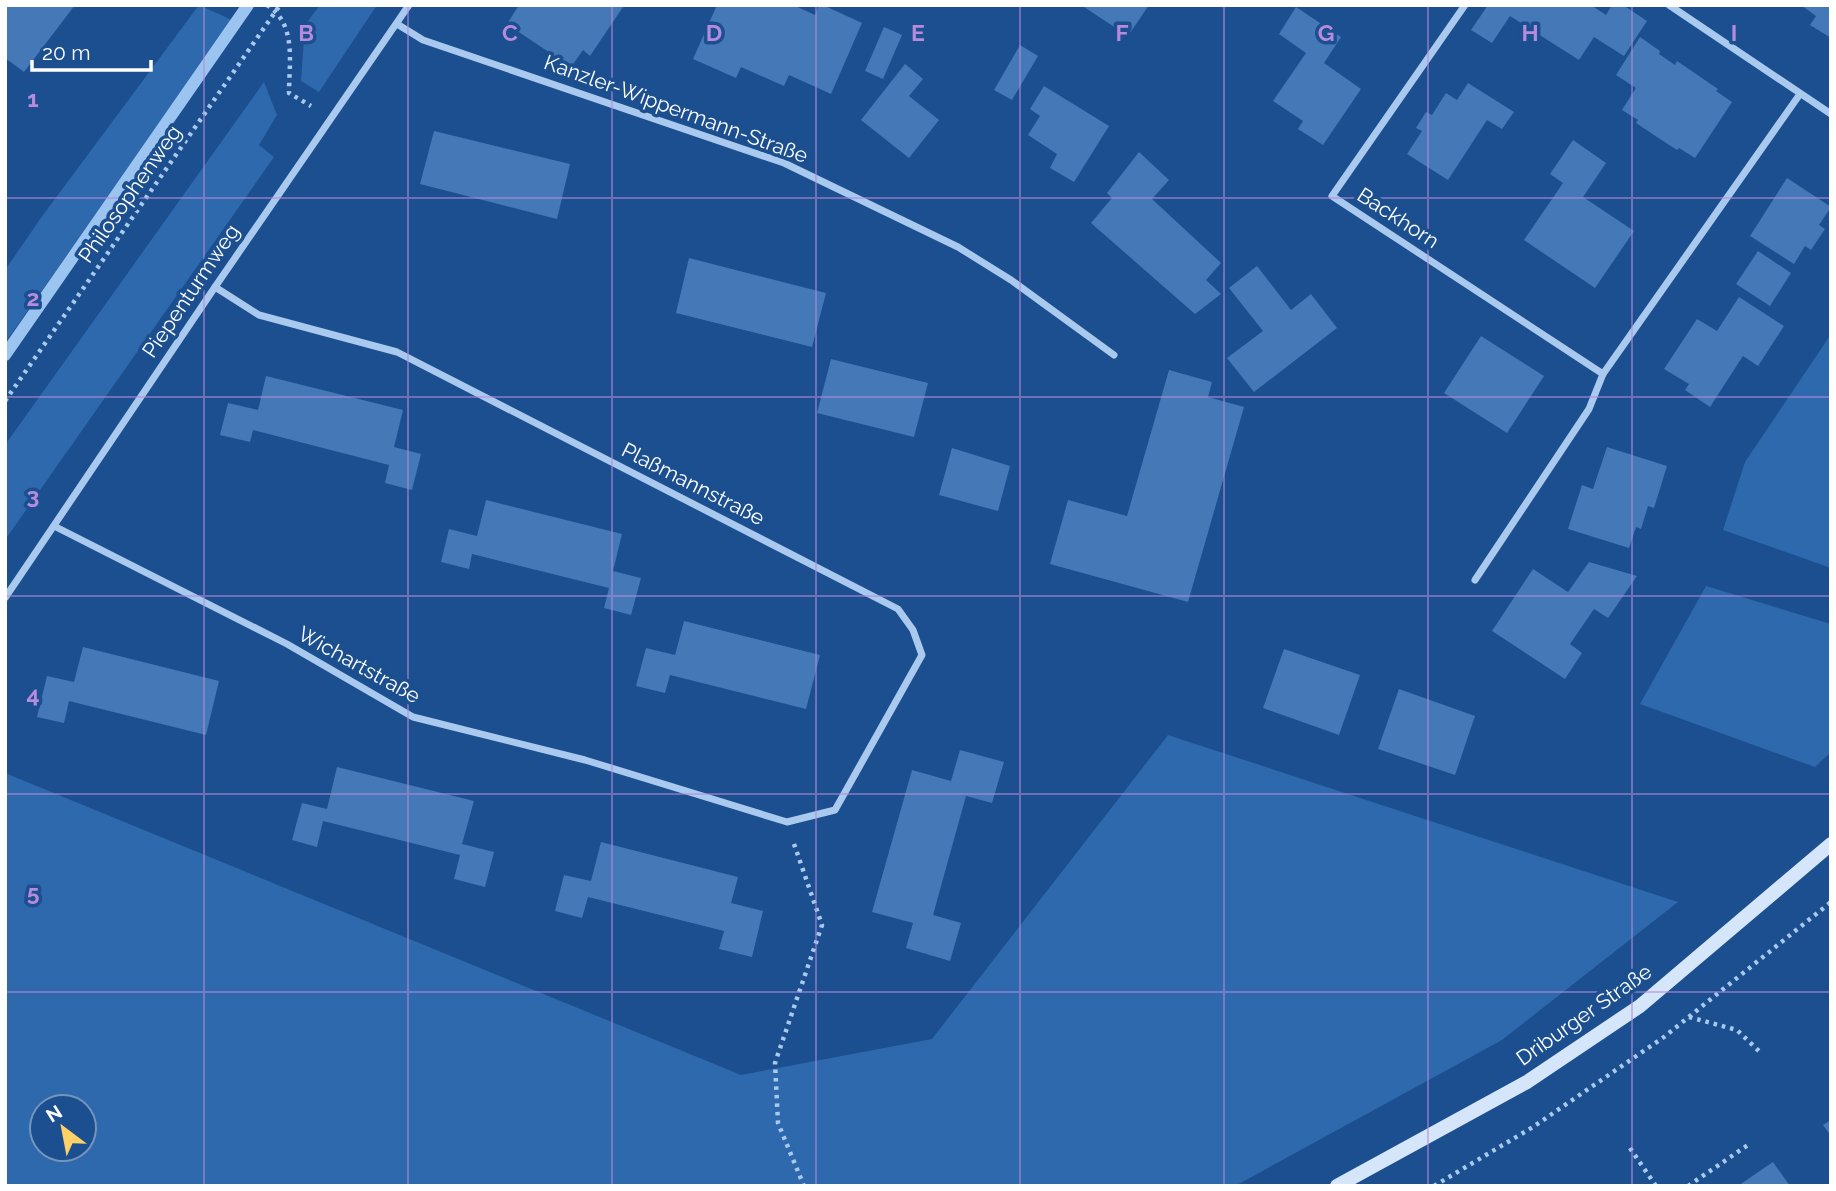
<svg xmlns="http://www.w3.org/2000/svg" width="1836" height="1191" viewBox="0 0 1836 1191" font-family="Raleway,sans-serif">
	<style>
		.green { fill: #2e69ad; fill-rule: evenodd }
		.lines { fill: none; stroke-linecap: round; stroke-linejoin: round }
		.stream { stroke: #9cc4f0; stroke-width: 12 }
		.building { fill: #4478b7 }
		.path { stroke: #a9c9ee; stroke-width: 4.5; stroke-dasharray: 3.5 5; stroke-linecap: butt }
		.minor { stroke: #a9c9ee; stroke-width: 7 }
		.secondary { stroke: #d6e6fa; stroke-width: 14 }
		.grid { fill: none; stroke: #b68bdc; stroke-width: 2; stroke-opacity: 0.55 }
		.labels { text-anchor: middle; stroke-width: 7; stroke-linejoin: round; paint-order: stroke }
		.street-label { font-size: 21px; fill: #fff; stroke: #1b4f8f }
		.grid-label { font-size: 23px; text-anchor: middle; font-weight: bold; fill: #b68bdc; stroke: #1b4f8f; stroke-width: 7; stroke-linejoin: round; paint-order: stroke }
	</style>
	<rect width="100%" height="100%" fill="#1b4f8f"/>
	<g class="green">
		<path d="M199,5L232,20L5,343V270L43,215Z"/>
		<path d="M320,5H377L319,92L301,81L305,25Z"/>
		<path d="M264,82L277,115L259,145L274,157L5,540V445Z"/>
		<path d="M1831,334V568L1723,530L1745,462Z"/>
		<path d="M1706,586L1831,624V752L1815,767L1640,704Z"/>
		<path d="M1168,735L1678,902L1502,1040L1235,1186H5V773L741,1075L932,1039ZM84,1107V1149H42V1107Z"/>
	</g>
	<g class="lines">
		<path class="stream" d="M5,355L248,5"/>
	</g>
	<g class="building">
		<path d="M5,5H75L24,72L5,58Z"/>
		<path d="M519,5H620L623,7L590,56L583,50L571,67L507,24Z"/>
		<path d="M717,5H793L815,15L819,5H823L862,23L831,94L789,75L784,86L741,67L736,78L693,59Z"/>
		<path d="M1081,5H1149L1128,36Z"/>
		<path d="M1488,5H1591L1606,15L1612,5H1623L1647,21L1624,56L1594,37L1579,60L1510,16L1492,43L1471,30Z"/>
		<path d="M1801,5H1831V38L1810,25L1816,16Z"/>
		<path d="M1296,7L1341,37L1324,63L1361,89L1323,145L1298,129L1303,121L1273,101L1306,53L1279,34Z"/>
		<path d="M884,27L902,35L883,79L865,71Z"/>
		<path d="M1640,37L1660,51L1659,54L1675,65L1677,61L1718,89L1716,91L1732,102L1695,158L1679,148L1677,150L1657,137L1636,123L1638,120L1622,110L1636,88L1616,75Z"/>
		<path d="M1020,45L1038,56L1012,100L994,90Z"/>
		<path d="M905,64L923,79L909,96L939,120L909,158L861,120Z"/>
		<path d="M1468,83L1514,112L1502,129L1487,120L1448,180L1407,154L1422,131L1416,128L1426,112L1432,115L1446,93L1457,100Z"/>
		<path d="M1044,86L1109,126L1074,182L1050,168L1057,154L1028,135L1040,116L1030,109Z"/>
		<path d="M434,131L570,164L557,219L420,184Z"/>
		<path d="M1573,140L1606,163L1583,197L1634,231L1595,288L1524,240L1563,183L1550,174Z"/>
		<path d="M1139,152L1169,180L1152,199L1221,263L1206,280L1221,294L1195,314L1091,223L1112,198L1107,193Z"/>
		<path d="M1787,178L1831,207L1819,225L1825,229L1811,250L1805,246L1794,264L1750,236Z"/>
		<path d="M1758,251L1791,273L1770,306L1736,284Z"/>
		<path d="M689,258L826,293L812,347L676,313Z"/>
		<path d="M1257,266L1291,310L1311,294L1337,328L1254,392L1227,358L1263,331L1229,288Z"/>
		<path d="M1739,297L1784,326L1758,366L1743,356L1710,407L1685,390L1689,384L1664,369L1697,319L1717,331Z"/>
		<path d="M1481,336L1544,376L1507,433L1444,393Z"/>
		<path d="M831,359L928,383L914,437L817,413Z"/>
		<path d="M1169,370L1212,382L1208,397L1244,407L1188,602L1050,564L1068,500L1127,516Z"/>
		<path d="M266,376L403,410L394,447L421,454L412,490L385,483L389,465L253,430L250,442L220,435L228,403L258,410Z"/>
		<path d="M1607,447L1667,466L1654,508L1648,506L1641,529L1636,527L1629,548L1568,529L1582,485L1593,489Z"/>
		<path d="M952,448L1010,466L998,511L939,495Z"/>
		<path d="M486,500L622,534L613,571L641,578L631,615L604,608L609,588L472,554L469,569L441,562L449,529L477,536Z"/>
		<path d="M1589,562L1637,576L1608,618L1594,609L1570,644L1582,653L1565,679L1492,631L1533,569L1568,592Z"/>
		<path d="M684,621L820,655L806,709L670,675L665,693L636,686L646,648L675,655Z"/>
		<path d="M83,647L219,681L206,735L69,701L64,723L37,717L47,676L74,682Z"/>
		<path d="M1284,649L1360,675L1339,735L1263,708Z"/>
		<path d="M1399,689L1475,716L1455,775L1378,749Z"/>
		<path d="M960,750L1004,762L992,803L966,796L933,915L961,923L950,961L906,948L913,923L872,912L912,770L951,781Z"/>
		<path d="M337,767L474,801L462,844L494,852L485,887L454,879L460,855L323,821L317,847L292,840L302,803L327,809Z"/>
		<path d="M601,842L738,877L731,903L763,911L752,957L719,949L724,931L588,897L582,918L555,911L564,875L591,881Z"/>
		<path d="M1831,1120V1136L1823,1125Z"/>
		<path d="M1773,1162L1790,1186H1738L1764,1168Z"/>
	</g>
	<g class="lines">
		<g class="path">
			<path d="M267,5C297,24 289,63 289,93L311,106"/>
			<path d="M5,401L280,5"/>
			<path d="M794,844L822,925L775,1063L778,1123L804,1186"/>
			<path d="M1689,1017L1737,1030L1762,1054"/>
			<path d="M1630,1148L1656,1186"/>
			<path d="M1434,1186L1533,1127L1664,1037L1831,902"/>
			<path d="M1688,1186L1748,1145"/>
		</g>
		<g class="minor">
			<path d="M1465,5L1332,196L1603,374L1800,94"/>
			<path d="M1669,5L1831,114"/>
			<path d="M397,24L423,40L784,163L958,247L1011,280L1114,355"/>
			<path d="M54,526L287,644L413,717L585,760L787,822L835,810L922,655L913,630L898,609L397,352L259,315L215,287"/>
			<path d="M1475,580L1589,409L1603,374"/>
			<path d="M5,598L215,287L409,5"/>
		</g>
		<path class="secondary" d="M1337,1186L1527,1082L1640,1006L1831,844"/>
	</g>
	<path class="grid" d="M204,5V1186M408,5V1186M612,5V1186M816,5V1186M1020,5V1186M1224,5V1186M1428,5V1186M1632,5V1186M5,198H1831M5,397H1831M5,596H1831M5,794H1831M5,992H1831"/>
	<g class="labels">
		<g class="street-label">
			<text transform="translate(676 109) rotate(20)" y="7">Kanzler-Wippermann-Straße</text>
			<text transform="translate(130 194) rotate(-55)" y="7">Philosophenweg</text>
			<text transform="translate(1398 218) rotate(33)" y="7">Backhorn</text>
			<text transform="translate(191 291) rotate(-56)" y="7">Piepenturmweg</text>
			<text transform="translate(693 484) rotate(27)" y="7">Plaßmannstraße</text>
			<text transform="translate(359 665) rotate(29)" y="7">Wichartstraße</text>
			<text transform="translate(1584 1015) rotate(-35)" y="7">Driburger Straße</text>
		</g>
	</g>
	<g class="grid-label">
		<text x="306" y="41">B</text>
		<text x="510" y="41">C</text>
		<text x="714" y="41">D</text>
		<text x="918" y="41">E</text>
		<text x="1122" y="41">F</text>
		<text x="1326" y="41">G</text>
		<text x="1530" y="41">H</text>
		<text x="1734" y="41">I</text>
		<text x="33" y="107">1</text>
		<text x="33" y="306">2</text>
		<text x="33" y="504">3</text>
		<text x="33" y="703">4</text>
		<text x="33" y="901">5</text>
	</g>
	<rect width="1836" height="1191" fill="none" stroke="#ffffff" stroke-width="14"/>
	<g transform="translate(63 1128) rotate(328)"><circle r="33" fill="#1b4f8f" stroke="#7695bc" stroke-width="2"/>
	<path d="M0-5L12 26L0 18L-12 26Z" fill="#ffd166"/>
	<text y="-10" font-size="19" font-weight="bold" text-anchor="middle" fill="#ffffff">N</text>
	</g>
	<path d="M32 60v10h119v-10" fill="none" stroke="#ffffff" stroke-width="3.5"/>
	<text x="42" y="60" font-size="21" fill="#ffffff" stroke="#1b4f8f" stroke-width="5" paint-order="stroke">20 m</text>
</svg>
